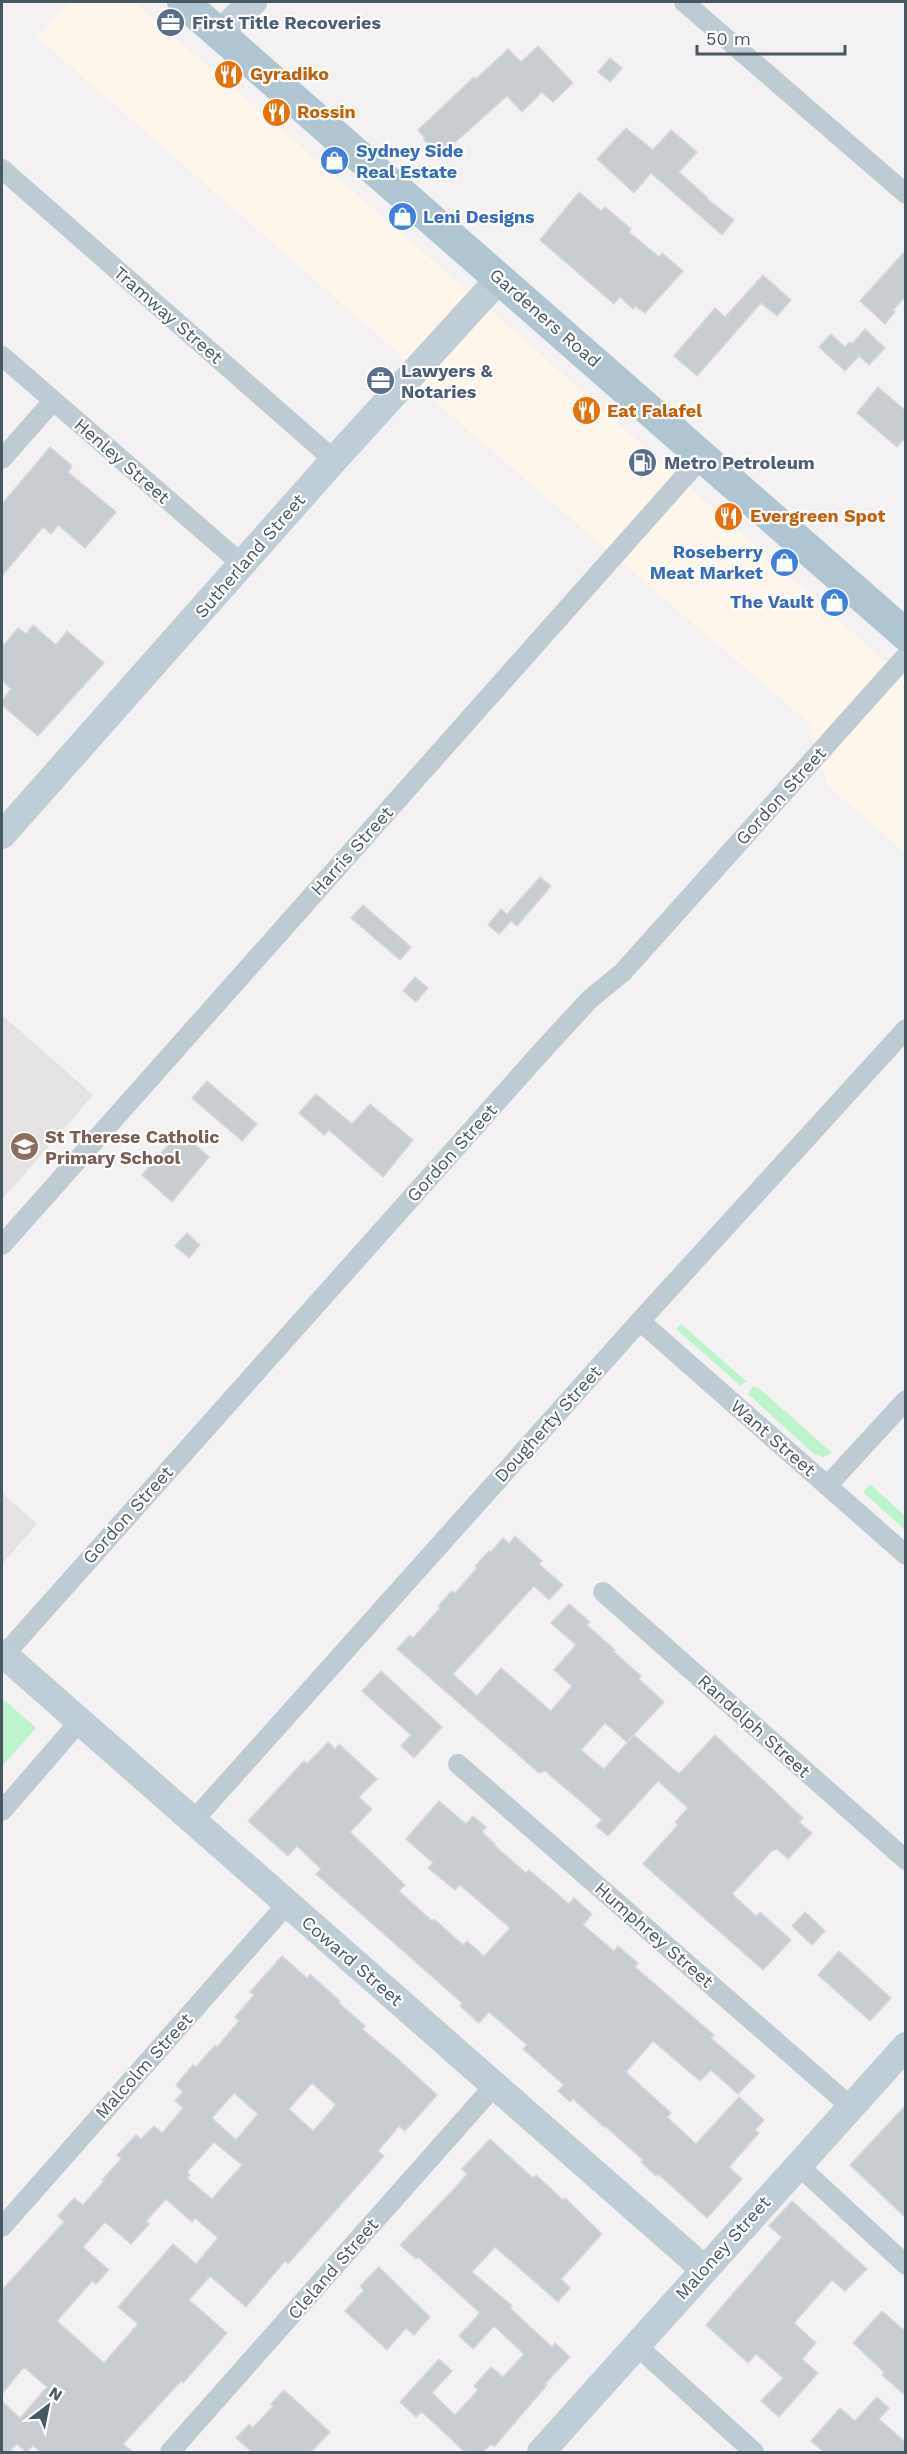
<svg xmlns="http://www.w3.org/2000/svg" width="907" height="2454" viewBox="0 0 907 2454" font-family="'Work Sans',sans-serif">
	<style>
		.commercial { fill: #fef6eb }
		.education { fill: #e5e2e4 }
		.green { fill: #bdf4cb }
		.building { fill: #c8cdd2; stroke: #d5d8dd; stroke-width: 1.5; fill-rule: evenodd }
		.lines { fill: none; stroke-linecap: round; stroke-linejoin: round }
		.street { stroke: #becbd2; stroke-width: 20 }
		.secondary { stroke: #becdd6; stroke-width: 28 }
		.primary { stroke: #afc5d2; stroke-width: 32 }
		.labels { text-anchor: middle; stroke-width: 4.5; stroke-linejoin: round; paint-order: stroke }
		.service-label { font-size: 18px; font-weight: bold; fill: #4e5e75; stroke: #fff; text-anchor: start }
		.food-label { font-size: 18px; font-weight: bold; fill: #c56008; stroke: #fff; text-anchor: start }
		.shop-label { font-size: 18px; font-weight: bold; fill: #366cbe; stroke: #fff; text-anchor: start }
		.street-label { font-size: 18px; fill: #475861; stroke: #fff }
		.education-label { font-size: 18px; font-weight: bold; fill: #785e54; stroke: #fff; text-anchor: start }
	</style>
	<rect width="100%" height="100%" fill="#f4f1f2"/>
	<path class="commercial" d="M70,2H134L505,323L905,679V853L827,785L809,723L426,394L396,351L37,37Z"/>
	<g class="education">
		<path d="M2,1015L93,1095L2,1200Z"/>
		<path d="M2,1493L37,1524L2,1564Z"/>
	</g>
	<g class="green">
		<path d="M681,1324L746,1381L741,1386L676,1329Z"/>
		<path d="M753,1386L760,1389L832,1453L823,1457L814,1454L748,1394Z"/>
		<path d="M870,1484L905,1516V1530L863,1492Z"/>
		<path d="M2,1698L36,1728L2,1766Z"/>
	</g>
	<g class="building">
		<path d="M538,46L573,83L553,102L542,92L522,112L507,96L441,155L423,139L425,138L418,130L474,77L476,79L508,49L521,62Z"/>
		<path d="M610,58L622,68L610,82L598,72Z"/>
		<path d="M626,128L653,150L671,130L697,152L679,172L708,198L707,199L734,220L722,235L651,173L634,193L597,159Z"/>
		<path d="M579,192L601,211L605,207L631,229L629,232L659,257L662,253L683,271L645,313L635,306L633,309L620,297L614,304L540,240Z"/>
		<path d="M906,250V296L893,310L895,312L885,324L860,301Z"/>
		<path d="M763,275L791,300L777,316L761,303L697,376L674,356L715,308L725,317Z"/>
		<path d="M865,329L885,348L869,365L859,356L845,371L819,347L831,334L845,347L850,342L852,344Z"/>
		<path d="M878,387L906,411V437L897,447L857,413Z"/>
		<path d="M50,447L72,466L68,472L116,512L85,548L58,525L51,534L43,527L2,576V504Z"/>
		<path d="M33,625L56,645L67,631L104,663L38,736L2,705V701L11,689L2,680V647L18,628L26,634Z"/>
		<path d="M540,877L551,886L517,926L511,921L499,934L488,925L501,909L507,914Z"/>
		<path d="M363,905L411,947L400,960L351,918Z"/>
		<path d="M415,977L428,988L416,1002L403,991Z"/>
		<path d="M207,1081L257,1124L242,1141L192,1098Z"/>
		<path d="M316,1094L352,1124L370,1104L413,1140L383,1177L329,1130L324,1135L299,1113Z"/>
		<path d="M180,1131L209,1157L172,1202L142,1175Z"/>
		<path d="M187,1233L200,1245L189,1258L175,1246Z"/>
		<path d="M515,1536L542,1561L539,1564L563,1585L549,1600L534,1586L453,1674L477,1696L501,1668L551,1711L572,1686L554,1670L576,1645L551,1623L569,1604L590,1622L587,1625L615,1650L613,1651L641,1676L639,1679L664,1702L627,1742L605,1723L581,1750L604,1769L634,1735L679,1774L715,1735L803,1818L799,1822L812,1833L788,1859L777,1849L772,1851L732,1894L756,1916L760,1912L791,1940L763,1970L643,1864L678,1825L675,1822L688,1808L658,1781L608,1836L596,1826L602,1820L577,1798L545,1771L539,1773L397,1649L410,1635L413,1638L440,1608L438,1606L452,1591L455,1593L477,1568L475,1566L489,1551L491,1552L503,1538L509,1544Z"/>
		<path d="M381,1671L442,1727L414,1758L401,1746L411,1735L362,1691Z"/>
		<path d="M328,1742L335,1749L339,1744L377,1779L359,1797L372,1809L350,1832L405,1885L399,1891L432,1921L434,1919L463,1945L467,1941L484,1956L510,1928L460,1885L455,1890L428,1868L433,1863L406,1839L439,1801L466,1824L473,1816L486,1827L482,1832L495,1844L494,1845L526,1873L529,1870L569,1904L574,1898L592,1914L583,1925L614,1951L618,1946L638,1963L635,1967L714,2035L711,2038L755,2076L738,2094L711,2070L700,2081L653,2041L626,2072L671,2113L667,2117L696,2144L739,2097L764,2120L755,2130L759,2133L729,2167L742,2179L707,2218L658,2174L656,2176L641,2162L643,2160L605,2126L604,2127L573,2099L570,2102L558,2091L564,2085L523,2049L527,2045L489,2012L479,2023L460,2006L462,2003L316,1874L321,1869L297,1846L288,1856L248,1821L304,1761L307,1764Z"/>
		<path d="M805,1912L825,1931L812,1945L792,1926Z"/>
		<path d="M839,1951L891,1998L870,2021L818,1975Z"/>
		<path d="M282,1956L307,1978L310,1974L340,2001L339,2003L365,2026L362,2029L398,2059L437,2095L405,2131L399,2126L378,2151L384,2156L288,2264L285,2261L246,2307L210,2276L189,2300L227,2333L183,2383L181,2381L123,2444L133,2452H41L33,2446L26,2452L17,2444L9,2452H2V2401L20,2418L47,2387L24,2367L2,2394V2290L64,2222L58,2216L74,2198L83,2205L104,2181L102,2180L121,2159L117,2155L136,2135L141,2139L154,2126L162,2133L183,2108L175,2101L183,2092L176,2085L193,2065L196,2067L215,2045L217,2047L239,2021L235,2017L254,1995L250,1992ZM312,2083L336,2105L313,2131L289,2109ZM234,2093L258,2114L236,2140L212,2118ZM214,2142L242,2165L212,2199L187,2178L190,2175L187,2172ZM166,2199L192,2222L195,2218L218,2238L196,2264L173,2244L118,2307L138,2324L104,2363L57,2321L92,2281L96,2284L109,2270L83,2247L105,2222L131,2244L149,2224L146,2221Z"/>
		<path d="M906,2105V2218L850,2165Z"/>
		<path d="M490,2139L533,2178L536,2175L563,2200L565,2198L602,2234L561,2279L570,2288L558,2302L495,2247L472,2272L512,2306L510,2308L552,2347L555,2343L570,2357L545,2384L547,2385L494,2447L491,2444L483,2452H465L422,2412L416,2417L400,2402L439,2359L452,2371L432,2393L455,2415L478,2390L474,2386L491,2367L503,2377L524,2354L494,2326L473,2349L459,2336L480,2313L418,2257L416,2259L400,2245L454,2189L467,2174L462,2169Z"/>
		<path d="M792,2201L867,2269L845,2291L832,2280L794,2323L816,2343L802,2359L818,2373L779,2417L761,2401L783,2378L756,2354L748,2363L706,2325L782,2237L769,2226Z"/>
		<path d="M379,2267L430,2317L414,2335L406,2328L387,2350L345,2311L364,2290L360,2286Z"/>
		<path d="M882,2311L906,2332V2396L882,2375L884,2372L853,2343Z"/>
		<path d="M284,2390L330,2432L311,2452H252L236,2438L249,2424L253,2428L273,2406L271,2404Z"/>
		<path d="M877,2397L889,2408L879,2419L906,2443V2452H824L811,2441L840,2408L855,2421Z"/>
	</g>
	<g class="lines">
		<g class="street">
			<path d="M684,2L906,194"/>
			<path d="M2,169L334,460"/>
			<path d="M2,356L243,565"/>
			<path d="M2,459L53,401"/>
			<path d="M2,1245L702,457"/>
			<path d="M640,1321L906,1555"/>
			<path d="M827,1486L906,1400"/>
			<path d="M603,1592L906,1860"/>
			<path d="M4,1655L543,1050L590,999L623,972L906,656"/>
			<path d="M458,1764L851,2107"/>
			<path d="M2,1811L79,1722"/>
			<path d="M192,1822L640,1321L906,1029"/>
			<path d="M798,2165L906,2265"/>
			<path d="M2,2227L287,1904"/>
			<path d="M636,2345L754,2452"/>
			<path d="M170,2452L495,2085"/>
		</g>
		<g class="secondary">
			<path d="M219,33L253,2"/>
			<path d="M2,835L334,460L500,278"/>
			<path d="M2,1653L704,2269"/>
			<path d="M541,2452L906,2046"/>
		</g>
		<path class="primary" d="M183,2L906,635"/>
	</g>
	<defs>
		<symbol id="office-disc" viewBox="-11 -11 22 22"><circle r="9.5" fill="#5c6f8a" stroke="#fff"/><path d="M-6-3h4V-5.5h4V-3h4V5H-6ZM-1-4.5V-3h2v-1.5ZM-6 0V1H6V0Z" fill="#fff"/></symbol>
		<symbol id="restaurant-disc" viewBox="-11 -11 22 22"><circle r="9.5" fill="#e8710a" stroke="#fff"/><path d="M-5-6h1v4h1v-4h1v4h1v-4h1v5L-1.5 .5V6h-2V.5L-5-1ZM5-6V6H3V1.5H1.5Q1.5-4 5-6Z" fill="#fff"/></symbol>
		<symbol id="shop-disc" viewBox="-11 -11 22 22"><circle r="9.5" fill="#3f7fe0" stroke="#fff"/><path d="M-5-2.5h2.3a2.7 3.5 0 0 1 5.4 0H5L5.5 6h-11ZM-1.5-2.5h3a1.5 2.3 0 0 0-3 0Z" fill="#fff"/></symbol>
		<symbol id="fuel-disc" viewBox="-11 -11 22 22"><circle r="9.5" fill="#5c6f8a" stroke="#fff"/><path d="M-5.5-6h7V0h2V4h1.3V-2.5L3-4.5l.8-.8L6-3V5H2.5V1h-1V6h-7ZM-4.2-4.7v3.2H.2V-4.7Z" fill="#fff"/></symbol>
		<symbol id="school-disc" viewBox="-11 -11 22 22"><circle r="9.5" fill="#8d6e63" stroke="#fff"/><path d="M0-5L7-2L0 1L-7-2ZM-4 1L0 2.5L4 1V4Q0 6-4 4Z" fill="#fff"/></symbol>
	</defs>
	<g fill-rule="evenodd">
		<use href="#office-disc" x="154" y="6" width="33" height="33"/>
		<use href="#restaurant-disc" x="212" y="58" width="33" height="33"/>
		<use href="#restaurant-disc" x="260" y="96" width="33" height="33"/>
		<use href="#shop-disc" x="318" y="144" width="33" height="33"/>
		<use href="#shop-disc" x="386" y="200" width="33" height="33"/>
		<use href="#office-disc" x="364" y="364" width="33" height="33"/>
		<use href="#restaurant-disc" x="570" y="394" width="33" height="33"/>
		<use href="#fuel-disc" x="626" y="446" width="33" height="33"/>
		<use href="#restaurant-disc" x="712" y="500" width="33" height="33"/>
		<use href="#shop-disc" x="768" y="546" width="33" height="33"/>
		<use href="#shop-disc" x="818" y="586" width="33" height="33"/>
		<use href="#school-disc" x="8" y="1130" width="33" height="33"/>
	</g>
	<g class="labels">
		<g class="service-label">
			<text x="192" y="29">First Title Recoveries</text>
			<text x="401" y="377">Lawyers &amp;<tspan x="401" dy="21">Notaries</tspan></text>
			<text x="664" y="469">Metro Petroleum</text>
		</g>
		<g class="food-label">
			<text x="250" y="80">Gyradiko</text>
			<text x="297" y="118">Rossin</text>
			<text x="607" y="417">Eat Falafel</text>
			<text x="750" y="522">Evergreen Spot</text>
		</g>
		<g class="shop-label">
			<text x="356" y="157">Sydney Side<tspan x="356" dy="21">Real Estate</tspan></text>
			<text x="423" y="223">Leni Designs</text>
			<text x="763" y="558" text-anchor="end">Roseberry<tspan x="763" dy="21">Meat Market</tspan></text>
			<text x="814" y="608" text-anchor="end">The Vault</text>
		</g>
		<g class="street-label">
			<text transform="translate(168 315) rotate(41)" y="6">Tramway Street</text>
			<text transform="translate(545 318) rotate(41)" y="6">Gardeners Road</text>
			<text transform="translate(122 461) rotate(41)" y="6">Henley Street</text>
			<text transform="translate(250 556) rotate(-49)" y="6">Sutherland Street</text>
			<text transform="translate(781 796) rotate(-48)" y="6">Gordon Street</text>
			<text transform="translate(352 851) rotate(-48)" y="6">Harris Street</text>
			<text transform="translate(452 1153) rotate(-48)" y="6">Gordon Street</text>
			<text transform="translate(548 1424) rotate(-48)" y="6">Dougherty Street</text>
			<text transform="translate(773 1438) rotate(41)" y="6">Want Street</text>
			<text transform="translate(128 1515) rotate(-48)" y="6">Gordon Street</text>
			<text transform="translate(754 1726) rotate(42)" y="6">Randolph Street</text>
			<text transform="translate(654 1935) rotate(41)" y="6">Humphrey Street</text>
			<text transform="translate(352 1961) rotate(41)" y="6">Coward Street</text>
			<text transform="translate(144 2066) rotate(-48)" y="6">Malcolm Street</text>
			<text transform="translate(723 2248) rotate(-48)" y="6">Maloney Street</text>
			<text transform="translate(333 2269) rotate(-49)" y="6">Cleland Street</text>
		</g>
		<g class="education-label">
			<text x="45" y="1143">St Therese Catholic<tspan x="45" dy="21">Primary School</tspan></text>
		</g>
	</g>
	<rect width="907" height="2454" fill="none" stroke="#475861" stroke-width="6"/>
	<g transform="translate(48 2406) rotate(32)" stroke="#ffffff" stroke-width="4.5" paint-order="stroke">
	<path d="M0-4.5L10 22L0 15L-10 22Z" fill="#475861"/>
	<text y="-9" font-size="16" font-weight="bold" text-anchor="middle" fill="#475861">N</text>
	</g>
	<path d="M697 45v9h148v-9" fill="none" stroke="#475861" stroke-width="3"/>
	<text x="706" y="45" font-size="18" fill="#475861" stroke="#ffffff" stroke-width="4.5" paint-order="stroke">50 m</text>
</svg>
